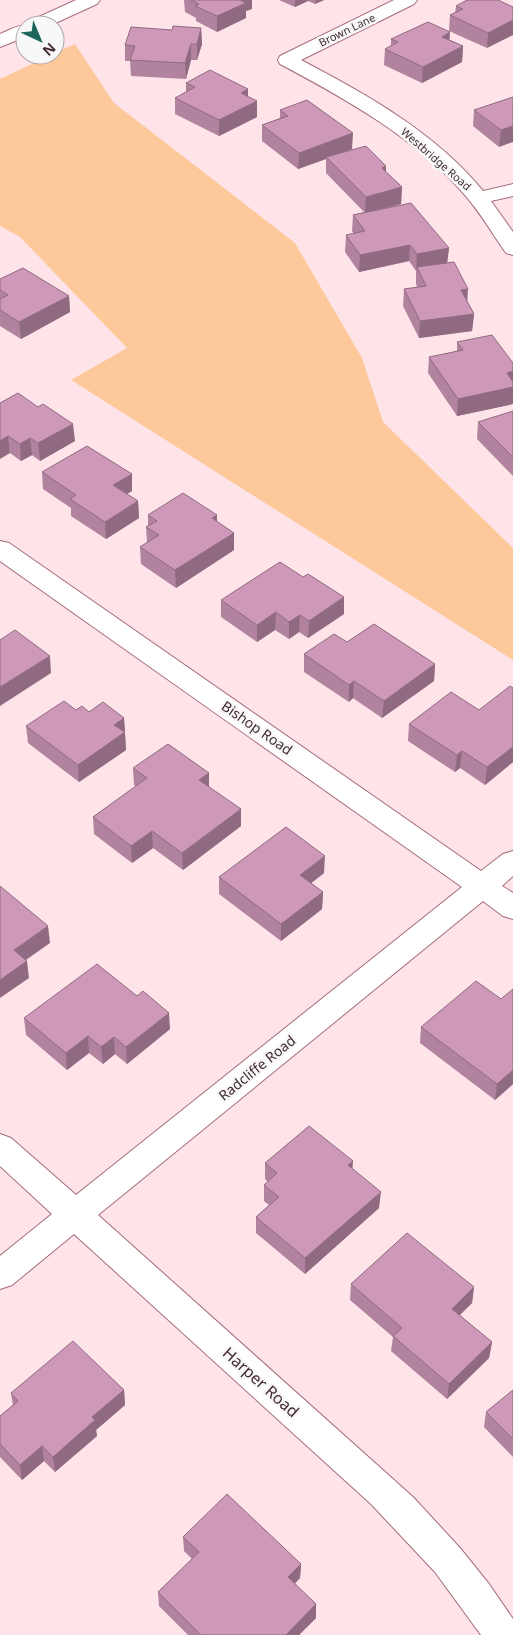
<svg xmlns="http://www.w3.org/2000/svg" width="513" height="1635" viewBox="0 0 513 1635" font-family="'Noto Sans',sans-serif">
	<style>
		.green { fill: #fec99a }
		.lines { fill: none; stroke-linecap: round; stroke-linejoin: round }
		.minor-casing { stroke: #a66c7b; stroke-width: 2 }
		.minor { fill: #fff; fill-rule: evenodd }
		.wall { fill: #b1839e }
		.shaded-wall { fill: #906a81 }
		.building { fill: #ce98b8; stroke: #906a81 }
		.labels { text-anchor: middle; stroke-width: 5; stroke-linejoin: round; paint-order: stroke }
		.far-street-label { font-size: 11px; fill: #432b31; stroke: #f8f8f8 }
		.street-label { font-size: 14px; fill: #432b31; stroke: #f8f8f8 }
		.near-street-label { font-size: 16px; fill: #432b31; stroke: #f8f8f8 }
	</style>
	<rect width="100%" height="100%" fill="#fee3e9"/>
	<path class="green" d="M75,44L114,103L295,243L362,358L383,422L513,548V660L71,380L127,348L20,237L0,226V79L51,55H55V53Z"/>
	<g class="lines">
		<defs>
			<g id="minor">
				<path d="M76,0H100L97,4L51,25H27L30,21Z"/>
				<path d="M394,0H417L414,4L301,60C366,94 436,133 483,191L513,184V196L491,201L513,232V255L506,253C492,233 480,212 464,194C414,137 346,99 280,64L278,60L280,56Z"/>
				<path d="M25,25V37L0,47V34C9,30 18,25 27,25Z"/>
				<path d="M0,541L9,543L481,871L503,854L513,851V876L502,886L513,893V919L503,916L483,901L98,1215L413,1497L460,1548L489,1584L513,1619V1635H481L435,1572L371,1504L74,1234L12,1285L0,1289V1256L52,1214L0,1166V1134L11,1138L76,1195L462,887L0,561Z"/>
			</g>
		</defs>
		<use href="#minor" class="minor-casing"/>
		<use href="#minor" class="minor"/>
	</g>
	<g class="wall">
		<path d="M184,0H252V9L246,11V18L217,32L196,21V18L185,12Z"/>
		<path d="M279,0H324L315,4L308,1L295,7Z"/>
		<path d="M498,0L487,48L449,31L450,15L455,13L456,6Z"/>
		<path d="M201,28L202,44L197,60H191L186,79L131,76L130,61H125V45L172,30Z"/>
		<path d="M391,39L450,40L463,46L462,62L422,83L384,65L385,49L391,46Z"/>
		<path d="M186,83L248,89V96L257,117L219,136L175,114V98L186,92Z"/>
		<path d="M513,97L499,147L473,126L474,110Z"/>
		<path d="M280,110L352,149L344,152L386,166V172L402,187L401,204L382,209L449,248L447,263L474,314L472,331L419,338L403,306L404,289L417,287L416,284V271L409,261L359,272L345,252L346,235L354,234L352,231L353,215L364,212L326,173V159L298,169L262,141V125L280,118Z"/>
		<path d="M0,279L69,296L70,312L21,339L0,326Z"/>
		<path d="M457,342L513,363V404L457,416L428,373L429,357L457,351Z"/>
		<path d="M0,403L75,441L40,461L32,455L21,461L10,453Z"/>
		<path d="M513,411V476L477,439L478,422Z"/>
		<path d="M42,472L132,491L127,494L138,501L139,518L106,539L71,516V508L43,489Z"/>
		<path d="M148,515L217,522L234,533V550L176,588L141,564L140,547L147,542L146,527L148,526Z"/>
		<path d="M221,600L344,614L308,638L299,632L289,639L275,630L257,642L221,617Z"/>
		<path d="M347,642L435,664L434,681L382,718L353,698L349,702L304,672V654Z"/>
		<path d="M513,688V762L485,785L460,768L455,772L408,741L409,724L479,710Z"/>
		<path d="M76,710L89,712L124,718L126,750L79,782L28,743L26,726Z"/>
		<path d="M133,768L209,773V787L241,809V826L183,870L153,848L132,863L94,834L93,817L136,786L134,785Z"/>
		<path d="M324,873L311,883L323,892L322,909L281,941L219,894V877Z"/>
		<path d="M513,989V1084L495,1100L420,1043L421,1027L501,999Z"/>
		<path d="M24,1018L170,1029L127,1064L115,1054L103,1064L89,1053L67,1070L26,1035Z"/>
		<path d="M265,1163L352,1168L379,1208L305,1274L256,1233V1217L269,1205L264,1201V1185L268,1182L265,1179Z"/>
		<path d="M351,1284L474,1287L472,1303L459,1315L492,1342L489,1358L447,1399L391,1351L393,1337L350,1300Z"/>
		<path d="M124,1390L125,1405L96,1430L97,1436L55,1472L44,1461L22,1480L0,1457V1416L13,1406L11,1393Z"/>
		<path d="M513,1390V1457L484,1427L486,1412Z"/>
		<path d="M183,1537L301,1564L300,1578L295,1583L316,1618L299,1635H188L159,1606L158,1592L192,1559L184,1551Z"/>
	</g>
	<g class="shaded-wall">
		<path d="M238,0H252V9L246,11V18L217,32V16Z"/>
		<path d="M295,0H308V1L295,7Z"/>
		<path d="M316,0H324L315,4Z"/>
		<path d="M513,20V35L487,48L488,33Z"/>
		<path d="M201,28L202,44L197,60V44Z"/>
		<path d="M450,32L449,48L442,37Z"/>
		<path d="M191,44V60L186,79L185,63Z"/>
		<path d="M463,46L462,62L422,83L423,67Z"/>
		<path d="M248,89V105L257,101V117L219,136V120L241,93Z"/>
		<path d="M513,126V142L499,147L501,130Z"/>
		<path d="M353,133L352,149L327,158L326,157V159L298,169L299,153Z"/>
		<path d="M386,166V182L382,168Z"/>
		<path d="M402,187L401,204L365,213L366,197Z"/>
		<path d="M410,245L409,261L359,272L360,255Z"/>
		<path d="M449,248L447,264L417,267L416,271L417,254Z"/>
		<path d="M468,289L467,306L461,290Z"/>
		<path d="M69,296L70,312L21,339L19,322Z"/>
		<path d="M474,314L472,331L419,338L420,321Z"/>
		<path d="M513,371V404L457,416L458,399L507,373Z"/>
		<path d="M73,424L75,441L40,461L38,443Z"/>
		<path d="M8,436L10,453L0,459V441Z"/>
		<path d="M30,438L32,455L21,461L20,444Z"/>
		<path d="M132,474V491L114,502L113,485Z"/>
		<path d="M138,501L139,518L106,539L105,522Z"/>
		<path d="M217,515V532L212,518Z"/>
		<path d="M234,533V550L176,588L175,570Z"/>
		<path d="M344,597V614L308,638L309,621Z"/>
		<path d="M276,612L275,630L257,642V625Z"/>
		<path d="M300,615L299,632L289,639V622Z"/>
		<path d="M50,656L51,673L0,706V687Z"/>
		<path d="M435,664L434,681L382,718L384,701Z"/>
		<path d="M354,681L353,698L349,702V685Z"/>
		<path d="M124,718L126,750L79,782L78,765L114,725Z"/>
		<path d="M513,747V762L485,785L487,767Z"/>
		<path d="M462,751L460,768L455,772L457,755Z"/>
		<path d="M209,773V790L199,780Z"/>
		<path d="M241,809V826L183,870L182,853Z"/>
		<path d="M152,831L153,848L132,863L131,846Z"/>
		<path d="M325,856L324,873L300,892V875Z"/>
		<path d="M323,892L322,909L281,941V924Z"/>
		<path d="M48,926L50,943L16,967L14,950Z"/>
		<path d="M27,961L29,978L0,998V980Z"/>
		<path d="M169,1013L170,1029L127,1064L126,1047Z"/>
		<path d="M88,1036L89,1053L67,1070L66,1053Z"/>
		<path d="M114,1037L115,1054L103,1064L101,1047Z"/>
		<path d="M513,1070V1084L495,1100L497,1084Z"/>
		<path d="M353,1161L352,1178L348,1165Z"/>
		<path d="M381,1192L379,1208L305,1274V1258Z"/>
		<path d="M474,1287L472,1303L450,1325L452,1309Z"/>
		<path d="M492,1342L489,1358L447,1399L449,1384Z"/>
		<path d="M124,1390L125,1405L96,1430L97,1436L55,1472L53,1457L92,1417Z"/>
		<path d="M42,1446L44,1461L22,1480L20,1465Z"/>
		<path d="M301,1564L300,1578L288,1591V1577Z"/>
		<path d="M316,1604V1618L299,1635H286Z"/>
	</g>
	<g class="building">
		<path d="M191,0H240L246,3L217,16L195,6L199,4Z"/>
		<path d="M467,0H498L513,7V20L488,33L450,15L463,9L456,6Z"/>
		<path d="M428,22L450,32L442,37L463,46L423,67L385,49L398,42L391,39Z"/>
		<path d="M173,26L201,28L197,44H191L185,63L130,60L135,46L125,45L131,27L172,30Z"/>
		<path d="M210,70L248,89L241,93L257,101L219,120L175,98L195,87L186,83Z"/>
		<path d="M513,97V126L501,130L474,110Z"/>
		<path d="M307,100L353,133L299,153L262,125L288,116L280,110Z"/>
		<path d="M366,146L386,166L382,168L402,187L366,197L326,157Z"/>
		<path d="M411,203L449,248L417,254L410,245L360,255L346,235L365,231L353,215Z"/>
		<path d="M454,262L468,289L461,290L474,314L420,321L404,289L426,286L417,267Z"/>
		<path d="M23,268L69,296L19,322L0,310V299L8,295L0,290V279Z"/>
		<path d="M492,335L513,363V371L507,373L513,382V387L458,399L429,357L463,350L457,342Z"/>
		<path d="M18,393L38,407L43,404L73,424L38,443L30,438L20,444L8,436L0,441V403Z"/>
		<path d="M513,411V457L478,422Z"/>
		<path d="M87,446L132,474L113,485L138,501L105,522L70,499L76,495L42,472Z"/>
		<path d="M183,493L217,515L212,518L234,533L175,570L140,547L159,535L146,527L157,521L148,515Z"/>
		<path d="M280,562L303,577L308,574L344,597L309,621L300,615L289,622L276,612L257,625L221,600Z"/>
		<path d="M374,624L435,664L384,701L354,681L349,685L304,654L334,634L347,642Z"/>
		<path d="M15,630L50,656L0,687V640Z"/>
		<path d="M510,686L513,688V747L487,767L462,751L457,755L409,724L451,692L479,710Z"/>
		<path d="M64,701L76,710L82,706L89,712L103,702L124,718L114,725L125,732L78,765L26,726Z"/>
		<path d="M168,744L209,773L199,780L241,809L182,853L152,831L131,846L93,817L147,778L133,768Z"/>
		<path d="M286,827L325,856L300,875L323,892L281,924L219,877Z"/>
		<path d="M0,886L48,926L14,950L27,961L0,980Z"/>
		<path d="M97,964L137,996L143,991L169,1013L126,1047L114,1037L101,1047L88,1036L66,1053L24,1018Z"/>
		<path d="M476,981L501,999L513,989V1070L497,1084L421,1027Z"/>
		<path d="M309,1126L353,1161L348,1165L381,1192L305,1258L256,1217L279,1197L264,1185L277,1173L265,1163Z"/>
		<path d="M407,1233L474,1287L452,1309L492,1342L449,1384L393,1336L402,1328L351,1284Z"/>
		<path d="M73,1341L124,1390L92,1417L95,1420L53,1457L42,1446L20,1465L0,1444V1416L18,1401L11,1393Z"/>
		<path d="M513,1390V1439L486,1412Z"/>
		<path d="M227,1494L301,1564L288,1577L316,1604L286,1635H201L158,1592L199,1552L183,1537Z"/>
	</g>
	<g class="labels">
		<g class="far-street-label">
			<text transform="translate(347 30) rotate(-26)" y="4">Brown Lane</text>
			<text transform="translate(436 159) rotate(41)" y="4">Westbridge Road</text>
		</g>
		<g class="street-label">
			<text transform="translate(257 728) rotate(35)" y="5">Bishop Road</text>
			<text transform="translate(257 1068) rotate(-39)" y="5">Radcliffe Road</text>
		</g>
		<g class="near-street-label">
			<text transform="translate(261 1382) rotate(42)" y="6">Harper Road</text>
		</g>
	</g>
	<g transform="translate(40 40) rotate(136)"><circle r="24" fill="#f8f8f8" stroke="#b0a6a8"/>
	<path d="M0-4L9 19L0 12L-9 19Z" fill="#1c665c"/>
	<text y="-8" font-size="14" font-weight="bold" text-anchor="middle" fill="#432b31">N</text>
	</g>
</svg>
